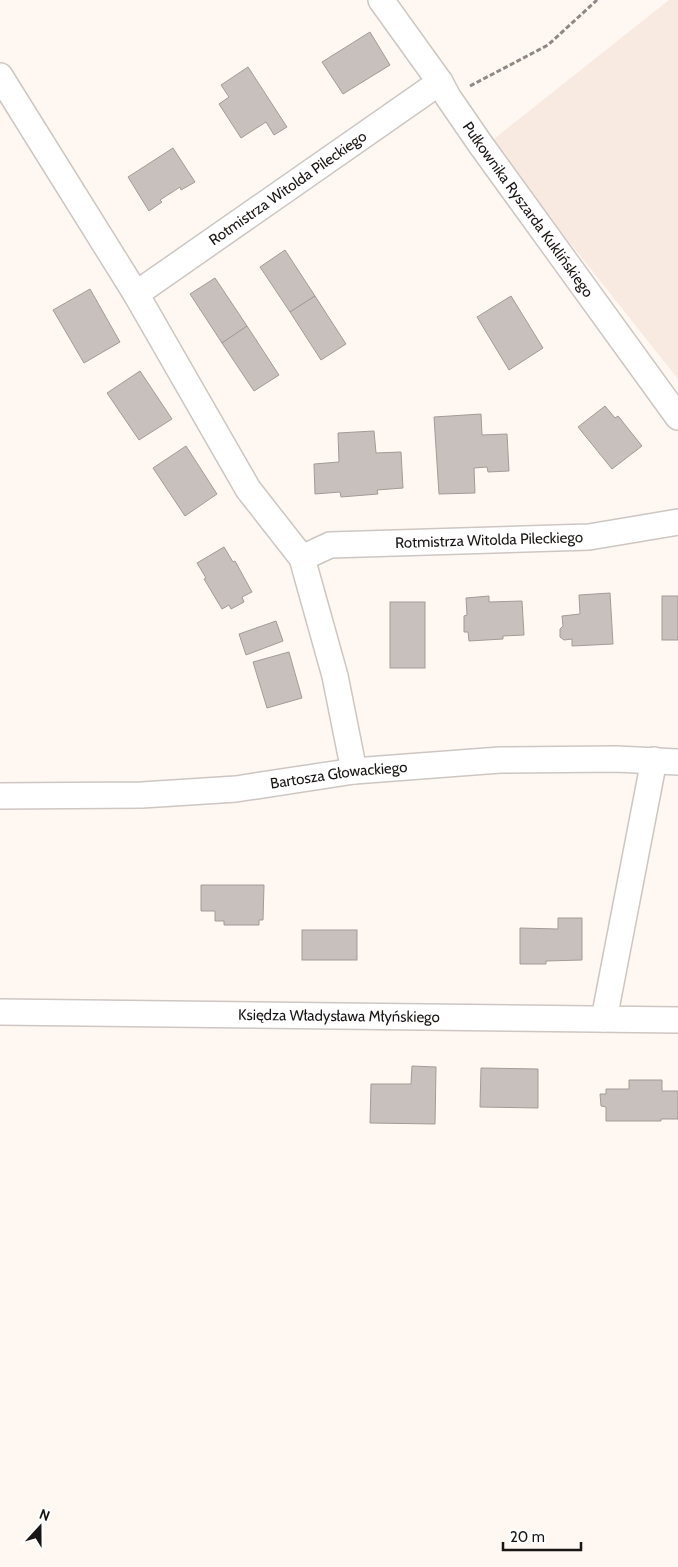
<svg xmlns="http://www.w3.org/2000/svg" width="678" height="1567" viewBox="0 0 678 1567" font-family="Cabin,sans-serif">
	<style>
		.built { fill: #f8eae1 }
		.building { fill: #c7c0bc; stroke: #a29b97 }
		.lines { fill: none; stroke-linecap: round; stroke-linejoin: round }
		.street-casing { stroke: #cdc6c2; stroke-width: 28 }
		.path { stroke: #8e8986; stroke-width: 3; stroke-dasharray: 5 2.5; stroke-linecap: butt }
		.street { stroke: #fff; stroke-width: 25 }
		.labels { text-anchor: middle; stroke-width: 4; stroke-linejoin: round; paint-order: stroke }
		.street-label { font-size: 15px; fill: #181514; stroke: #fff }
	</style>
	<rect width="100%" height="100%" fill="#fef7f2"/>
	<path class="built" d="M669,0H678V379L490,142Z"/>
	<g class="building">
		<path d="M370,32L390,65L343,94L322,62Z"/>
		<path d="M248,67L287,127L274,135L266,122L241,138L219,104L229,97L221,85Z"/>
		<path d="M173,148L195,182L181,190L180,187L160,200L162,202L149,211L128,177Z"/>
		<path d="M285,250L315,296L290,312L260,267Z"/>
		<path d="M215,278L247,326L222,343L190,294Z"/>
		<path d="M90,289L120,342L84,363L53,310Z"/>
		<path d="M315,296L346,344L321,360L290,312Z"/>
		<path d="M511,296L543,348L509,370L477,317Z"/>
		<path d="M247,326L279,375L254,391L222,343Z"/>
		<path d="M140,371L172,419L139,440L107,393Z"/>
		<path d="M605,406L615,418L618,416L642,446L612,469L578,427Z"/>
		<path d="M481,414L482,435L507,434L509,471L488,472L487,467L474,468L475,493L439,494L434,417Z"/>
		<path d="M374,431L376,453L401,452L403,488L377,490L378,494L341,497L340,492L315,494L314,464L339,462L338,433Z"/>
		<path d="M186,446L217,494L185,516L153,468Z"/>
		<path d="M224,547L233,562L235,561L252,592L242,597L244,602L231,609L229,605L222,609L204,579L206,578L197,563Z"/>
		<path d="M610,593L613,644L572,646V639L564,640L560,637V629L563,626L562,616L580,614L579,595Z"/>
		<path d="M489,596V602L522,601L524,635L503,636V639L469,641L468,632H464V616L467,615L466,598Z"/>
		<rect x="662" y="596" width="16" height="44"/>
		<rect x="390" y="602" width="35" height="66"/>
		<path d="M276,621L283,641L246,655L239,634Z"/>
		<path d="M289,652L302,698L267,708L253,662Z"/>
		<path d="M201,885H264L263,920H259V925H224V921H215V911H201Z"/>
		<path d="M558,918H582V960L546,961V964H520V928L558,929Z"/>
		<rect x="302" y="930" width="55" height="30"/>
		<path d="M412,1066L436,1067L435,1124L370,1123L371,1084H411Z"/>
		<path d="M481,1068L538,1069V1108L480,1107Z"/>
		<path d="M629,1080H662V1091H678V1119H661V1121H606V1107L601,1106L600,1094H606V1089H629Z"/>
	</g>
	<g class="lines">
		<defs>
			<g id="street">
				<path id="s1" d="M381,0L440,82L448,97L481,145L678,417"/>
				<path d="M0,76L136,294L248,489L302,558L335,676L354,771"/>
				<path id="s2" d="M136,294L440,82"/>
				<path id="s3" d="M302,558L330,545L589,537L678,522"/>
				<path id="s4" d="M0,796L142,795L236,789L354,771L500,760L616,759L678,762"/>
				<path id="s5" d="M0,1012L678,1020"/>
				<path d="M604,1019L654,760"/>
			</g>
		</defs>
		<use href="#street" class="street-casing"/>
		<path class="path" d="M470,86L548,45L597,0"/>
		<use href="#street" class="street"/>
	</g>
	<g class="labels">
		<g class="street-label">
			<text dy="5" stroke="none"><textPath href="#s2" startOffset="185">Rotmistrza Witolda Pileckiego</textPath></text>
			<text dy="5" stroke="none"><textPath href="#s1" startOffset="256">Pułkownika Ryszarda Kuklińskiego</textPath></text>
			<text dy="5" stroke="none"><textPath href="#s3" startOffset="190">Rotmistrza Witolda Pileckiego</textPath></text>
			<text dy="5" stroke="none"><textPath href="#s4" startOffset="340">Bartosza Głowackiego</textPath></text>
			<text dy="5" stroke="none"><textPath href="#s5" startOffset="339">Księdza Władysława Młyńskiego</textPath></text>
		</g>
	</g>
	<g transform="translate(40 1527) rotate(21)" stroke="#ffffff" stroke-width="4" paint-order="stroke">
	<path d="M0-4L9 19L0 12L-9 19Z" fill="#181514"/>
	<text y="-8" font-size="14" font-weight="bold" text-anchor="middle" fill="#181514">N</text>
	</g>
	<path d="M503 1542v8h78v-8" fill="none" stroke="#181514" stroke-width="2.5"/>
	<text x="510" y="1542" font-size="15" fill="#181514" stroke="#ffffff" stroke-width="4" paint-order="stroke">20 m</text>
</svg>
